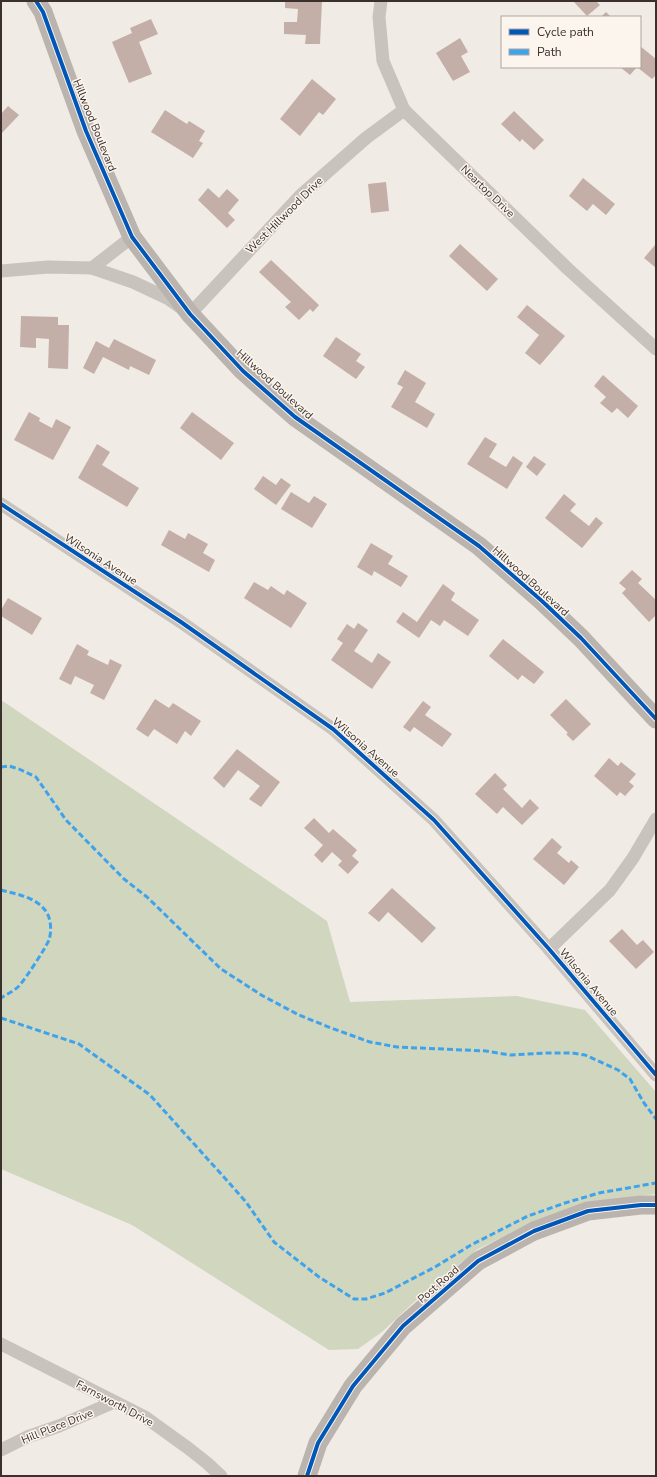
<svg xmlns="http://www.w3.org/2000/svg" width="657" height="1477" viewBox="0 0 657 1477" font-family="'Nunito Sans',sans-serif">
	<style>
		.green { fill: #d1d6bf }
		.building { fill: #c3afa7 }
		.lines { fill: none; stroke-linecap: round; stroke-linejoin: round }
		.street { stroke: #c9c3be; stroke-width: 13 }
		.secondary { stroke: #bab3ae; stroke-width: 19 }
		.quiet { stroke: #3fa3eb; stroke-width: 3; stroke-dasharray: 6 3; stroke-linecap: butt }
		.cycleway-casing { stroke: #fbf5ee; stroke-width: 6 }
		.cycleway { stroke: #0057b8; stroke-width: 4 }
		.labels { text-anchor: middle; stroke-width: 3; stroke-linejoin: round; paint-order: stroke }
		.street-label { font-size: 11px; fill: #3b302b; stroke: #fbf5ee }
	</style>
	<rect width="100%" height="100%" fill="#f0ebe5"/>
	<path class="green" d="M1,700L164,810L327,921L350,1002L517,996L585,1010L656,1092V1194L590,1202L539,1219L478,1249L427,1290L382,1332L358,1349L329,1350L132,1225L1,1169Z"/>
	<g class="building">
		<path d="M285,1H322L320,44H305L306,35L284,34V22H297L298,9L285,8Z"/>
		<path d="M573,1H596L600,5L587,16Z"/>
		<path d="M606,12L611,17H601Z"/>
		<path d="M151,19L158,34L139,42L152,74L129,83L112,42L132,33L130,28Z"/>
		<path d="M460,38L468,52L461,56L470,72L453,81L436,53Z"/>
		<path d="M640,46L656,59V75L652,79L637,67H640Z"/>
		<path d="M620,67H637L630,75Z"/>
		<path d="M312,79L336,99L323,115L319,112L300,136L280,119Z"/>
		<path d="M8,106L19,115L1,134V114Z"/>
		<path d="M165,110L187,124L189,121L205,131L199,141L203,143L193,158L151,132Z"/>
		<path d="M514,111L544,140L534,150L522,139L520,142L501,124Z"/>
		<path d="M583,178L615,204L606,215L593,204L587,211L569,196Z"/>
		<path d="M386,182L389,211L371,213L368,184Z"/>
		<path d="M208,188L219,198L227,189L239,200L228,213L235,220L227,228L198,200Z"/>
		<path d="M460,244L498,279L487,291L449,256Z"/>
		<path d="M655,245L656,246V268L644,258Z"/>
		<path d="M271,260L319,305L313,312L310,309L299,320L285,307L291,302L259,272Z"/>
		<path d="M527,305L565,336L540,365L525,353L539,335L517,317Z"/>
		<path d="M21,316L58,317V325H69L68,369L48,368L49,339L36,338V348L20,347Z"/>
		<path d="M336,337L361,354L356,361L365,367L356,379L323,356Z"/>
		<path d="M114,339L156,360L149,375L130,366L129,370L103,357L94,374L83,368L96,341L109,348Z"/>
		<path d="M405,370L426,383L415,402L435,414L427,428L391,407L403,387L397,384Z"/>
		<path d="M603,375L638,406L628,418L617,408L612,413L600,403L606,397L594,386Z"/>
		<path d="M29,412L40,418L39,421L52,428L56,419L71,427L53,460L14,440Z"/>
		<path d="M192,412L234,443L221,460L180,428Z"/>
		<path d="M485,437L497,444L489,457L506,467L513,456L523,463L507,489L467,464Z"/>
		<path d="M97,444L110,452L102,465L139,488L127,507L78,478Z"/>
		<path d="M534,456L546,464L537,476L526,467Z"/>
		<path d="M263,476L276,485L281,478L291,485L276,505L254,489Z"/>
		<path d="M291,492L309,503L314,496L327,504L312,528L281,509Z"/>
		<path d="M564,494L576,504L570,511L589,526L596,517L603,523L582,548L545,518Z"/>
		<path d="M169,530L185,539L188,533L208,544L203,553L215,560L209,572L161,545Z"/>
		<path d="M371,543L393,556L388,564L408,576L401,587L374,571L372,576L357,567Z"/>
		<path d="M632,570L642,579L638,583L656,600V615L649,622L622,593L626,589L619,583Z"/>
		<path d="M254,582L268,590L271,586L284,595L287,590L307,603L291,628L244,598Z"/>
		<path d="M443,584L455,593L451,600L479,620L468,636L444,620L440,626L431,620L419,638L396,622L403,612L417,622Z"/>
		<path d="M8,598L42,618L32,635L1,616V610Z"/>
		<path d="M358,623L368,630L354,651L372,663L378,653L391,662L372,689L331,660L343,643L337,639L347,624L354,629Z"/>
		<path d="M503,639L544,672L534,684L522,675L518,680L489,656Z"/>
		<path d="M77,644L89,651L87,655L108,665L110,659L122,665L104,700L90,693L94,685L75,676L71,685L59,679Z"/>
		<path d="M155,699L169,708L173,703L201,721L191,736L185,731L177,744L154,729L148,737L136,729Z"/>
		<path d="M566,699L591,724L573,741L566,734L568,733L550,715Z"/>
		<path d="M423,701L431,707L425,715L452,734L442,747L414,727L410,732L403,727Z"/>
		<path d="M237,749L280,782L261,807L249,799L260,786L238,770L224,788L213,778Z"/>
		<path d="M609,758L618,766L621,762L636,774L629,782L634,786L625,796L620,792L617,796L594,776Z"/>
		<path d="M495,773L507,785L503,789L522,808L530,799L539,808L522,825L503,807L497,814L475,794Z"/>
		<path d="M314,818L329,833L333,829L357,850L352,856L359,862L348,874L338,865L342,861L332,852L322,863L314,855L323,845L304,828Z"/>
		<path d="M552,838L562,847L557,853L569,863L571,860L579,867L564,885L533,859Z"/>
		<path d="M392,888L436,928L422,943L388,912L379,922L368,913Z"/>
		<path d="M622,929L637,945L643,940L654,952L636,969L609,941Z"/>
	</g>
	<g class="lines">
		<g class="street">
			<path d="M381,1L379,17L383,61L404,110L568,269L656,349"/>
			<path d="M92,268L133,282L167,298L190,314L300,196L366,138L404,110"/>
			<path d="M1,271L48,267L92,268L132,237"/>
			<path d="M1,504L181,622L333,729L434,820L549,949L656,1075"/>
			<path d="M549,949L610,890L633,858L656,819"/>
			<path d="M1,1344L145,1417L188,1448L207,1463L221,1476"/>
			<path d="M1,1450L27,1437L59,1426L114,1402"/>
		</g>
		<g class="secondary">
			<path d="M36,1L43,12L86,131L132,237L190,314L243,371L295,417L479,546L542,601L581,638L656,719"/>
			<path d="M307,1476L318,1443L353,1386L403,1326L478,1261L534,1231L588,1211L641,1205H656"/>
		</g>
		<g class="quiet">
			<path d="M1,767L9,766L19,769L36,777L66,820L124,879L147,897L221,969L263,996L299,1015L331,1028L370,1042L397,1047L486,1051L510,1055L547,1053H572L585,1055L618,1070L630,1079L644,1103L656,1119"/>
			<path d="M1,890C16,894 35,897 45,910C51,917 52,931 49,940C45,949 26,978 19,986C14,991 7,994 1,998"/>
			<path d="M1,1018L79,1044L150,1095L231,1185L246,1202L274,1242L319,1277L354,1299H366L385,1293L435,1267L471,1245L528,1216L565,1203L599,1193L656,1183"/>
		</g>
		<defs>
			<g id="cycleway">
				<path d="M36,1L43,12L86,131L132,237L190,314L243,371L295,417L479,546L542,601L581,638L656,719"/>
				<path d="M1,504L181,622L333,729L434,820L549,949L656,1075"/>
				<path d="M307,1476L318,1443L353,1386L403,1326L478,1261L534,1231L588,1211L641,1205H656"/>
			</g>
		</defs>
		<use href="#cycleway" class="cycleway-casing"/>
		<use href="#cycleway" class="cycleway"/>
	</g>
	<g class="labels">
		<g class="street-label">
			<text transform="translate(95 125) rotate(68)" y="4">Hillwood Boulevard</text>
			<text transform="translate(488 191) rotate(44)" y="4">Neartop Drive</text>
			<text transform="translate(284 215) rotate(-45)" y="4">West Hillwood Drive</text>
			<text transform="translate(275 384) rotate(42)" y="4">Hillwood Boulevard</text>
			<text transform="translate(101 559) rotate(33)" y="4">Wilsonia Avenue</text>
			<text transform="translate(531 581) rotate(42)" y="4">Hillwood Boulevard</text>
			<text transform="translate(366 747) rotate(41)" y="4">Wilsonia Avenue</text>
			<text transform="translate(589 982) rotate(50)" y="4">Wilsonia Avenue</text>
			<text transform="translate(438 1284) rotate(-41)" y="4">Post Road</text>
			<text transform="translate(115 1403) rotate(28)" y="4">Farnsworth Drive</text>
			<text transform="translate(57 1426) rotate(-22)" y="4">Hill Place Drive</text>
		</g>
	</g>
	<rect width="657" height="1477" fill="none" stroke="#3b302b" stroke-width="4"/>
	<rect x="501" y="16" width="140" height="52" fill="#fbf5ee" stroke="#aea6a0"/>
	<rect x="509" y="29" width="20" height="6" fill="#0057b8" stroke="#aea6a0"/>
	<text x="537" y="36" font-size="12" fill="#3b302b">Cycle path</text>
	<rect x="509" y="49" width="20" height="6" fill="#3fa3eb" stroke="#aea6a0"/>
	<text x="537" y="56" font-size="12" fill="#3b302b">Path</text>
</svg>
